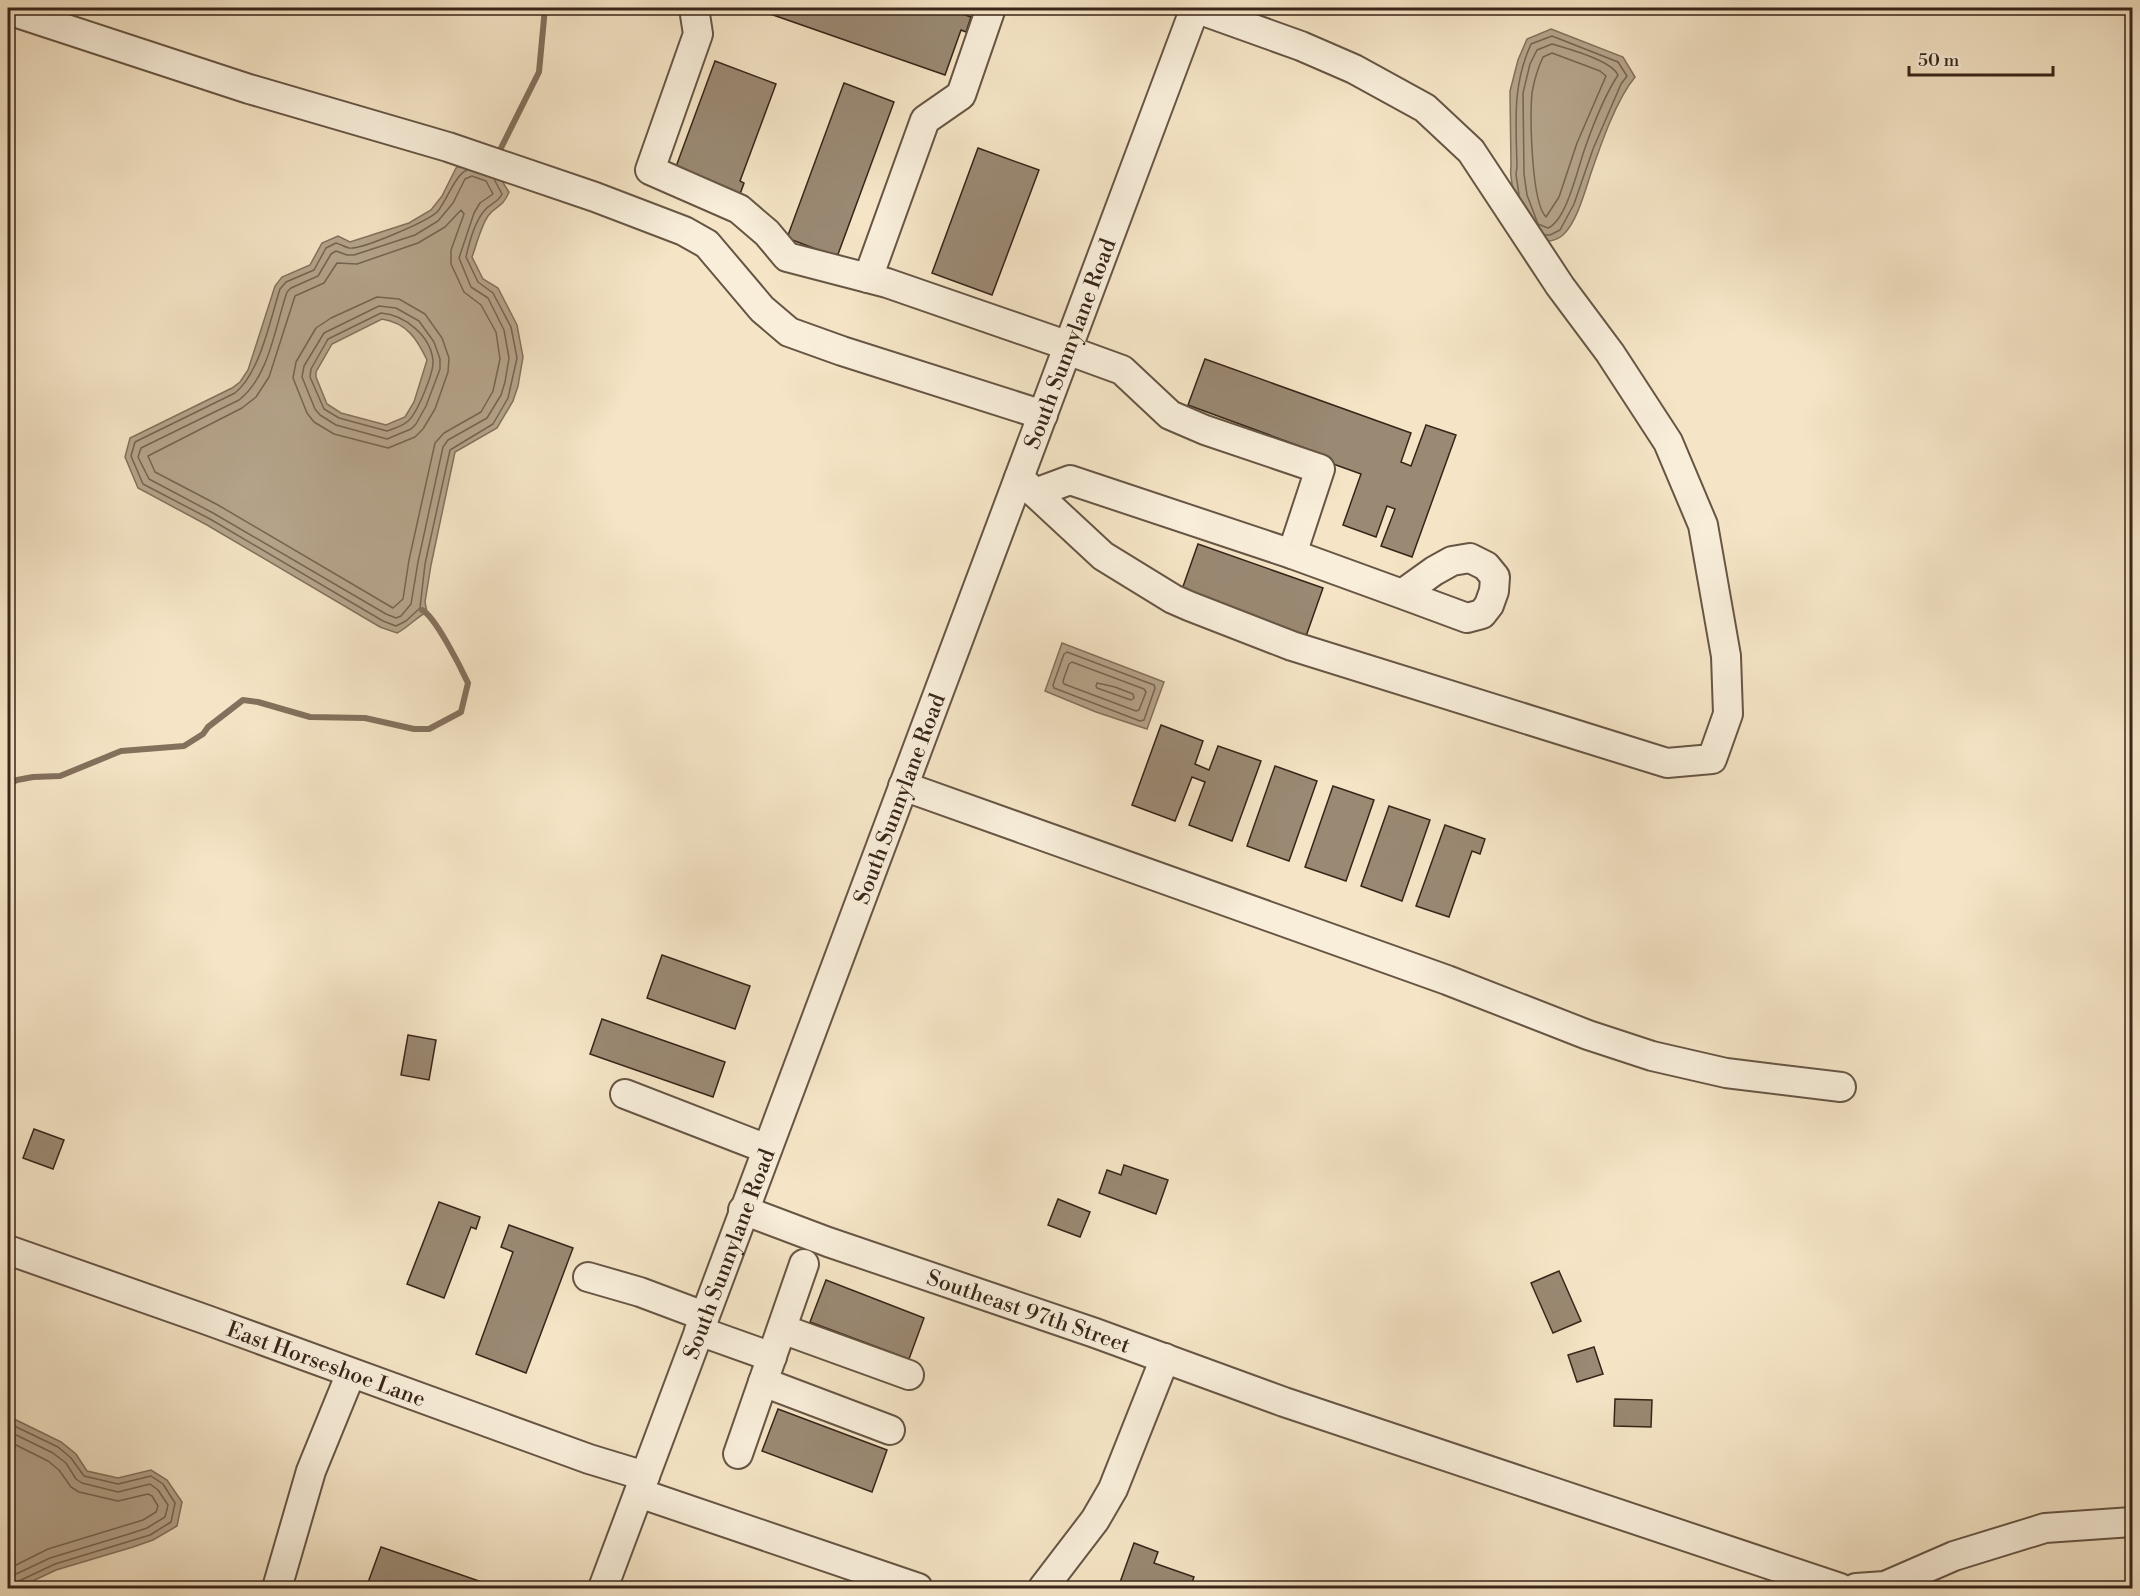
<svg xmlns="http://www.w3.org/2000/svg" width="2140" height="1596" viewBox="0 0 2140 1596" font-family="'Libre Bodoni',serif">
	<style>
		.water { fill: #b5a48b; stroke: #83715d; stroke-width: 1.5; fill-rule: evenodd }
		.lines { fill: none; stroke-linecap: round; stroke-linejoin: round }
		.shore { stroke: #766452; stroke-width: 1.5 }
		.stream { stroke: #83715d; stroke-width: 6 }
		.building { fill: #9a8973; stroke: #382519; stroke-width: 1.5 }
		.minor-casing { stroke: #675544; stroke-width: 32 }
		.minor { stroke: #f8eeda; stroke-width: 28 }
		.labels { text-anchor: middle; stroke-width: 5; stroke-linejoin: round; paint-order: stroke }
		.street-label { font-size: 22px; fill: #382519; stroke: #f8eeda }
	</style>
	<rect width="100%" height="100%" fill="#f5e5c6"/>
	<filter id="stains"><feTurbulence type="fractalNoise" baseFrequency=".00333" numOctaves="4"/><feColorMatrix values="0 0 0 0 .2 0 0 0 0 .09 0 0 0 0 .02 0 0 0 .5 -.17"/></filter>
	<radialGradient id="worn" r=".72"><stop offset=".6" stop-color="#630" stop-opacity="0"/><stop offset="1" stop-color="#630" stop-opacity=".3"/></radialGradient>
	<g class="water">
		<path d="M1551,29L1623,57L1635,77C1616,100 1601,144 1591,173C1585,191 1577,222 1563,235C1556,241 1550,242 1542,241L1513,196C1514,186 1509,177 1511,167L1510,91L1518,60L1527,39Z"/>
		<path d="M471,161L492,165L509,192C502,209 496,205 488,216C480,228 477,244 472,257L483,279L498,288L517,325L523,357L518,386L513,401L497,428L455,452L431,565L425,602L427,612C415,618 409,627 397,633L380,627L207,525L138,488L125,457L130,438L232,388L240,382L248,370L275,286L282,277L310,265L322,243L338,236L350,242L409,223L431,210L442,196L456,168ZM382,319C407,323 417,339 427,360L414,402L405,417L386,425L341,413L327,404L316,377V372L332,344Z"/>
		<path d="M1062,643L1164,682L1147,729L1096,712L1045,691Z"/>
		<path d="M8,1416L61,1442L76,1454L87,1471L118,1478L151,1470L167,1480L182,1502L177,1526L153,1540L133,1547L56,1570L18,1588H8Z"/>
	</g>
	<g class="lines">
		<g class="shore">
			<path d="M1552,53L1600,71L1606,76L1577,143L1559,197L1546,217C1531,202 1530,116 1532,93C1534,81 1538,68 1543,57Z"/>
			<path d="M467,170C455,175 447,200 438,211C429,221 361,250 349,248C345,247 340,244 336,243L326,248L314,270L286,282L280,289C270,320 260,373 235,393L135,442L131,456L143,484L210,519L383,621L396,626L406,621L420,608L425,564L450,450L493,424L508,398L517,358L511,327L493,293L478,282L466,257C469,243 475,222 484,211C490,203 498,203 502,194L494,179"/>
			<path d="M472,176L486,181L493,194L480,203L474,213L459,258L471,287L488,298L504,330L509,358L505,382L501,395L487,418L448,440L443,447L418,562L411,604L401,616L396,618L386,614L213,513L149,479L138,457L141,448L239,400C269,377 275,327 287,292L291,288L318,276L331,254L336,251L347,255H354L415,235L438,221L453,203L465,179Z"/>
			<path d="M1519,195L1516,174L1517,167C1516,122 1512,86 1531,44L1552,36L1618,62L1627,76L1621,84L1593,149L1574,204L1560,230L1550,235H1545"/>
			<path d="M461,210L464,214L451,250V264L464,292L481,305L496,332L500,359L493,391L481,412L444,433L435,443L409,560L403,599L393,608L218,505L155,472L148,456L242,408L256,397L269,377L295,296L324,283L337,263L357,264L418,243L445,227Z"/>
			<path d="M1538,224L1527,195L1524,174L1523,93L1530,64L1537,50L1552,44C1568,49 1611,60 1618,75C1605,95 1593,125 1585,148C1578,167 1567,220 1548,228L1538,224"/>
			<path d="M377,297L399,299L425,314L442,338L449,358L448,372L435,409L423,429L415,437L388,448L334,434L314,422L307,413L293,378L296,362L316,328L331,318Z"/>
			<path d="M379,306L396,308L419,321L434,342L440,359V369L426,406L416,424L411,429L387,439L336,425L320,415L315,409L302,377L304,366L324,333Z"/>
			<path d="M381,313C405,315 431,336 433,361C434,372 417,414 408,421C403,426 393,429 387,431L339,418L324,409L310,377L311,369L328,339Z"/>
			<path d="M1067,652L1154,685L1155,688L1144,720L1140,721L1054,688L1053,685L1064,654Z"/>
			<path d="M1072,662L1144,689L1146,692L1139,710L1136,711L1064,684L1063,681L1069,664Z"/>
			<path d="M1097,683L1115,687L1133,694L1134,698L1131,700L1097,688L1096,686Z"/>
			<path d="M8,1423L58,1447L71,1458L84,1476L118,1484L151,1476L163,1484L175,1503L171,1522L150,1535L55,1564L19,1581L16,1588"/>
			<path d="M8,1431L53,1453L66,1463L76,1479L82,1483L118,1492L150,1484L158,1490L168,1505L165,1517L147,1528L129,1534L50,1558L14,1575L10,1581L8,1588"/>
			<path d="M8,1441L48,1461L59,1470L71,1487L79,1492L118,1501L148,1494L152,1496L158,1506L156,1512L143,1520L48,1549L8,1569"/>
		</g>
		<g class="stream">
			<path d="M497,156L539,72L545,8"/>
			<path d="M8,785L17,780L33,777L60,776L121,751L184,746L203,734L208,727L243,700L258,702L310,717L365,718L414,729H429L461,712L468,683C461,668 435,616 422,610"/>
		</g>
	</g>
	<g class="building">
		<path d="M753,8H946L971,17L966,32L961,30L945,75Z"/>
		<path d="M715,61L776,84L740,181L744,183L739,197L674,172Z"/>
		<path d="M844,83L894,102L837,257L787,238Z"/>
		<path d="M978,148L1039,170L992,295L932,273Z"/>
		<path d="M1205,359L1411,433L1401,462L1411,466L1426,425L1456,435L1412,557L1381,546L1395,509L1387,506L1376,537L1343,525L1361,474L1311,456L1313,451L1188,405Z"/>
		<path d="M1198,544L1323,588L1305,639L1180,595Z"/>
		<path d="M1161,725L1203,741L1195,764L1209,770L1218,746L1261,761L1232,841L1189,825L1205,782L1192,777L1175,821L1132,805Z"/>
		<path d="M1275,766L1317,781L1289,861L1247,846Z"/>
		<path d="M1333,786L1374,800L1346,881L1305,867Z"/>
		<path d="M1389,806L1430,820L1402,901L1361,886Z"/>
		<path d="M1445,825L1485,839L1480,854L1472,851L1449,917L1416,906Z"/>
		<path d="M662,955L750,986L735,1029L647,998Z"/>
		<path d="M602,1019L725,1062L713,1097L590,1054Z"/>
		<path d="M408,1035L436,1040L429,1080L401,1075Z"/>
		<path d="M34,1129L64,1140L53,1169L23,1158Z"/>
		<path d="M1124,1165L1168,1180L1156,1214L1099,1193L1107,1170L1121,1175Z"/>
		<path d="M1058,1199L1090,1212L1080,1237L1048,1225Z"/>
		<path d="M439,1202L480,1217L476,1229L471,1227L444,1298L407,1284Z"/>
		<path d="M509,1225L573,1248L526,1373L476,1354L513,1252L501,1247Z"/>
		<path d="M1559,1271L1581,1321L1553,1333L1531,1283Z"/>
		<path d="M826,1280L924,1318L909,1359L810,1322Z"/>
		<path d="M1594,1347L1603,1374L1577,1382L1568,1355Z"/>
		<path d="M1615,1399L1652,1400L1651,1427L1614,1426Z"/>
		<path d="M778,1409L887,1450L872,1492L762,1451Z"/>
		<path d="M1134,1543L1158,1552L1154,1563L1194,1577L1190,1588H1118Z"/>
		<path d="M381,1547L499,1588H366Z"/>
	</g>
	<g class="lines">
		<defs>
			<g id="minor">
				<path d="M694,8L698,34L650,170L739,209L767,233L787,257L887,283L1069,346"/>
				<path d="M8,10L249,89L448,147L595,197L684,231L707,244L762,309L789,332L842,351L1043,415"/>
				<path d="M868,278L925,120L961,95L991,8"/>
				<path d="M1067,350L1122,370L1170,415L1205,430L1320,469L1292,554"/>
				<path d="M1019,478L1103,556L1173,599L1189,606L1292,646L1667,763L1712,759L1728,714L1726,656L1703,525L1668,442L1610,353L1560,286L1471,151L1425,108L1354,69L1301,46L1195,8"/>
				<path d="M1035,493L1070,480L1292,554L1402,594L1467,618L1482,614L1489,605L1494,591L1495,577L1486,566L1470,558L1452,561L1434,571L1402,594"/>
				<path d="M903,786L1447,980L1588,1035L1652,1056L1726,1073L1841,1087"/>
				<path d="M625,1094L767,1149"/>
				<path id="s1" d="M743,1210L828,1242L1095,1333L1284,1402L1840,1588"/>
				<path id="s2" d="M8,1250L207,1320L589,1459L645,1476"/>
				<path d="M588,1277L640,1292L704,1316"/>
				<path d="M782,1329L909,1375"/>
				<path d="M699,1331L772,1357"/>
				<path d="M763,1382L890,1430"/>
				<path d="M738,1454L804,1264"/>
				<path d="M639,1493L918,1588"/>
				<path d="M277,1588L311,1471L351,1373"/>
				<path id="s3" d="M603,1588L1195,8"/>
				<path d="M1043,1588L1095,1520L1113,1489L1165,1358"/>
				<path d="M1856,1588L1885,1586L1954,1556L2045,1528L2132,1522"/>
			</g>
		</defs>
		<use href="#minor" class="minor-casing"/>
		<use href="#minor" class="minor"/>
	</g>
	<g class="labels">
		<g class="street-label">
			<text dy="8" stroke="none"><textPath href="#s3" startOffset="1329">South Sunnylane Road</textPath></text>
			<text dy="8" stroke="none"><textPath href="#s3" startOffset="843">South Sunnylane Road</textPath></text>
			<text dy="8" stroke="none"><textPath href="#s3" startOffset="357">South Sunnylane Road</textPath></text>
			<text dy="8" stroke="none"><textPath href="#s1" startOffset="303">Southeast 97th Street</textPath></text>
			<text dy="8" stroke="none"><textPath href="#s2" startOffset="338">East Horseshoe Lane</textPath></text>
		</g>
	</g>
	<rect width="2140" height="1596" fill="none" stroke="#f5e5c6" stroke-width="30"/>
	<rect x="9" y="9" width="2122" height="1578" fill="none" stroke="#382519" stroke-width="3"/>
	<rect x="15" y="15" width="2110" height="1566" fill="none" stroke="#382519" stroke-width="1.5"/>
	<path d="M1909 66v9h144v-9" fill="none" stroke="#382519" stroke-width="3"/>
	<text x="1918" y="66" font-size="18" fill="#382519" stroke="#f8eeda" stroke-width="4.5" paint-order="stroke">50 m</text>
	<rect width="100%" height="100%" filter="url(#stains)"/>
	<rect width="100%" height="100%" fill="url(#worn)"/>
</svg>
